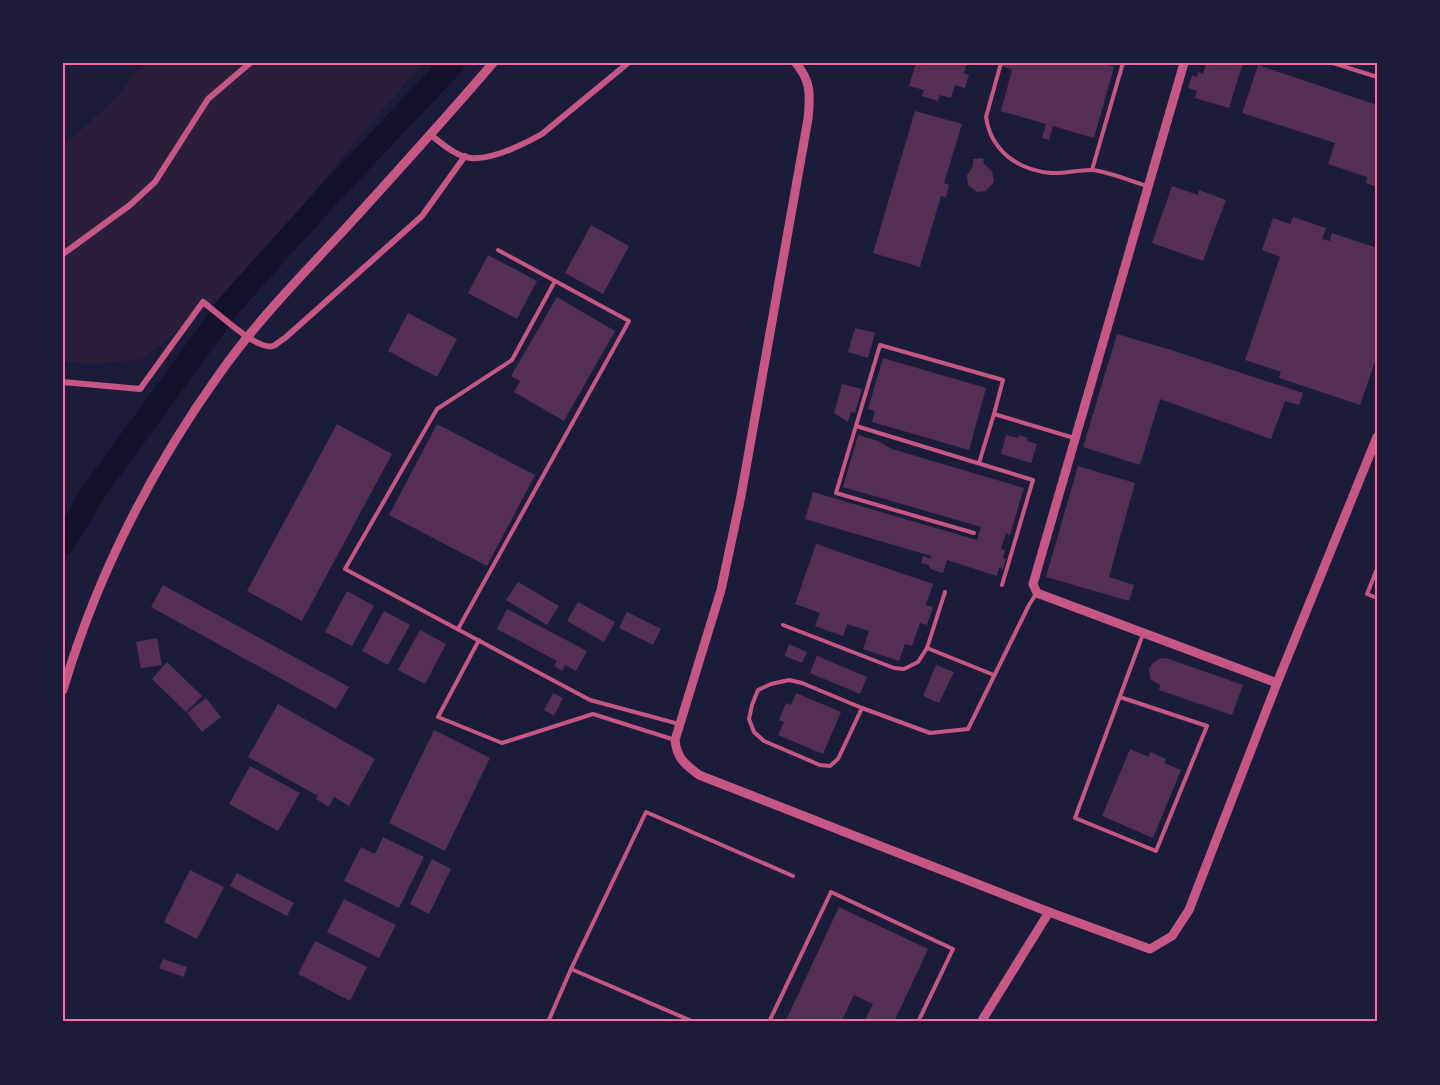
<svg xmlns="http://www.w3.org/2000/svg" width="1440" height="1085" viewBox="0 0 1440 1085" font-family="'Roboto Condensed',sans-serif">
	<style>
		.green { fill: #2a1e3b }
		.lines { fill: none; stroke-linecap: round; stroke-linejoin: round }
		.river { stroke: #12122b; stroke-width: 24 }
		.building { fill: #542f53 }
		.service { stroke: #c65784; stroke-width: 4 }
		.minor { stroke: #c65784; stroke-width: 6 }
		.tertiary { stroke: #c65784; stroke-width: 9 }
		.neatline { fill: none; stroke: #ff6b9d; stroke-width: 2 }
	</style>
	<rect width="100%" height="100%" fill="#1b1b3a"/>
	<path class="green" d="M142,63H422L315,190L259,266L143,359L91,365L63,361V143L73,138L121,92Z"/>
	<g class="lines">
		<path class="river" d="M63,543L95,490L231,303L321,203L453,63"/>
	</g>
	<g class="building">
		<path d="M916,63H967L964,73L969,75L965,88L955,85L951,98L940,95L938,101L922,96L924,90L909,86Z"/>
		<path d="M1003,63H1101L1114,67L1094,138L1053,126L1049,140L1042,138L1046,124L1001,111L1012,70L1002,66Z"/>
		<path d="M1206,63H1243L1229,108L1195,98L1197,91L1188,88L1192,75L1197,77L1198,72L1203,74Z"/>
		<path d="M1258,65L1377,105V187L1366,183L1367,177L1328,164L1335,143L1242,113Z"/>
		<path d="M915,111L962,124L944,183L949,185L946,197L941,196L920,267L873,253Z"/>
		<path d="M983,158L984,164L992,171L994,182L986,191L977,192L968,185L967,175L973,166V159Z"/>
		<path d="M1172,186L1198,195L1199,190L1226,200L1203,261L1152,243Z"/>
		<path d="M1293,217L1326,228L1322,239L1330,241L1332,233L1377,248V356L1360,405L1279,378L1281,372L1245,360L1280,257L1262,250L1273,218L1290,224Z"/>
		<path d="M591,225L629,246L603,294L565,273Z"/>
		<path d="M488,255L537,281L517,319L468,293Z"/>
		<path d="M557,297L615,331L564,421L514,392L520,381L511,376Z"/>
		<path d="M408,313L457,339L437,377L388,351Z"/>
		<path d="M855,328L875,333L868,358L848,352Z"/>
		<path d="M1117,334L1168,349L1303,393L1299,405L1285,401L1271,439L1160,399L1140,465L1083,447Z"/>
		<path d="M883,358L986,388L969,450L872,422L875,411L868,409Z"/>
		<path d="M842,384L862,389L855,413L851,412L848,422L834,413Z"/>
		<path d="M337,424L392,454L302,621L247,591Z"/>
		<path d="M437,424L535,475L487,566L389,515Z"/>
		<path d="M858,435L878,441L892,449L1024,488L1010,535L1006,533L1001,549L1005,550L1003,558L1006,559L1003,569L999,568L997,576L947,560L943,573L930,569L929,565L921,563L923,556L931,559V556L805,519L813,492L977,540L981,527L843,487Z"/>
		<path d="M1006,435L1018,438L1019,435L1028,438L1027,441L1037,444L1031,463L1001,454Z"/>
		<path d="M1078,466L1135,483L1109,577L1134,585L1129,601L1046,577Z"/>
		<path d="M816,544L933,584L926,605L933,607L927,625L920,623L912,646L905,644L899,661L863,649L869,631L847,624L843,636L815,626L820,613L795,604Z"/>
		<path d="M518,582L559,606L547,625L506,600Z"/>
		<path d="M163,585L349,687L336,709L151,607Z"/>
		<path d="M347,591L374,606L352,646L325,632Z"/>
		<path d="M578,602L615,622L604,642L567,621Z"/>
		<path d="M507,609L587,651L576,671L565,665L562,671L554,666L557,661L497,629Z"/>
		<path d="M384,611L410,625L388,665L362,651Z"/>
		<path d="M627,612L661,629L653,645L619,628Z"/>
		<path d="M420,630L446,644L425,684L398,670Z"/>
		<path d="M157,638L162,665L141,668L136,642Z"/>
		<path d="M789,644L807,652L802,663L785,656Z"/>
		<path d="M817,656L867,677L860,694L810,673Z"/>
		<path d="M1166,658L1243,685L1232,715L1159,690L1160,685L1150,679L1149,668L1153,663L1159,659Z"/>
		<path d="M167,662L202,696L186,712L152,679Z"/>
		<path d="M936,665L954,672L939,703L923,696Z"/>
		<path d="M553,693L563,698L554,716L544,710Z"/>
		<path d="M796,693L841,712L823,754L778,735L784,722L779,720L786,703L791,705Z"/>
		<path d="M206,698L221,717L202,732L187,713Z"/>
		<path d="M278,704L375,759L349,806L334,797L329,807L316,799L318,796L248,757Z"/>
		<path d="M434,730L490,758L445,851L389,823Z"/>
		<path d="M1130,749L1149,757L1150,752L1166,759L1164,763L1181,770L1153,838L1102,816Z"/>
		<path d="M250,766L300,793L278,831L229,804Z"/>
		<path d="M383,837L424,857L399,908L344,881L361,847L375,854Z"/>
		<path d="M432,859L451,869L429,914L410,904Z"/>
		<path d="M190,870L224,887L197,939L164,922Z"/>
		<path d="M237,873L294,903L287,916L230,886Z"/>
		<path d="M344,899L396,925L379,958L327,932Z"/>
		<path d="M839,907L928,949L894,1022H864L873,1004L854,995L841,1022H791L786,1020Z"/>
		<path d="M315,941L367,967L350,1001L298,974Z"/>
		<path d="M163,959L187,967L184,977L159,968Z"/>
	</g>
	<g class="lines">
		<g class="service">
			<path d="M1001,63L986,117C991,151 1018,170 1051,173C1065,174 1080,169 1093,170C1109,172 1131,181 1147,186"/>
			<path d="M1333,63L1377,77"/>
			<path d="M1092,170L1123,63"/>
			<path d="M555,281L512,360L437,409L345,569L590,700L679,724"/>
			<path d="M856,426L1033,480L1002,585"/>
			<path d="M979,463L994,414"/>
			<path d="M974,533L836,493L880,345L1003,380L994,414L1074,438"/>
			<path d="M1377,569L1367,594L1377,598"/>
			<path d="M945,592L927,648L994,675"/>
			<path d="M783,625L894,668L904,669L918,662L927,648"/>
			<path d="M458,629L629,321L498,250"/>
			<path d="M479,640L438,717L502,743L593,714L675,740"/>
			<path d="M1120,697L1207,726L1156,851L1075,818L1143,634"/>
			<path d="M862,708L802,683L789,680L771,684L758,690L752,705L749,719L754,732L764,741L820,765L830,766L838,759L862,708L930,733L968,729L1029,605L1036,594"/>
			<path d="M571,969L694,1022"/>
			<path d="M548,1022L571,969L646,812L793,876"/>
			<path d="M769,1022L831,892L953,949L918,1022"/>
		</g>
		<g class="minor">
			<path d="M431,135C442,144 457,157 471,158C492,160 524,144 542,134L628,63"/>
			<path d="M63,254L130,205L155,182L208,99L250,63"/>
			<path d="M63,382L140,389L203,302C217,312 257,351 273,346C276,345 281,340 285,338L422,216L465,156"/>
		</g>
		<g class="tertiary">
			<path d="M796,63C812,83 810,95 808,119L741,496L721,590L675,740C677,759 685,764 699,775L1049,912L1150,949L1172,936L1189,910L1277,683L1377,437"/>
			<path d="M1184,63L1033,584L1037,593L1277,683"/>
			<path d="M63,690C97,575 150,471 220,373C256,322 302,275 345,229C395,174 445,119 493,63"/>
			<path d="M981,1022L1049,912"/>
		</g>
	</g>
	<rect width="1440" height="1085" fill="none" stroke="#1b1b3a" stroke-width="129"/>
	<rect x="64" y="64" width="1312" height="956" class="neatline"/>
</svg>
